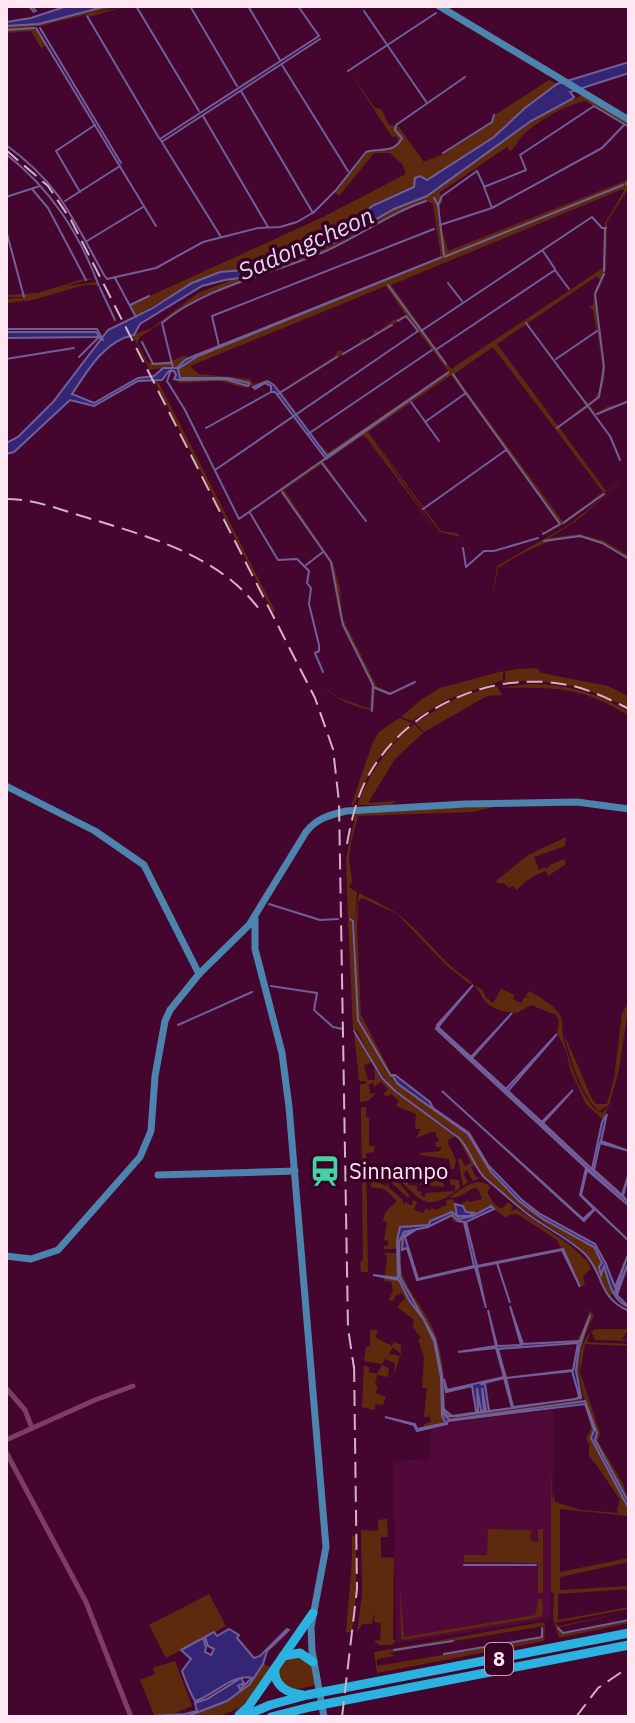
<svg xmlns="http://www.w3.org/2000/svg" width="635" height="1723" viewBox="0 0 635 1723" font-family="'IBM Plex Sans',sans-serif">
	<style>
		.built { fill: #500938 }
		.green { fill: #5e2a0e; fill-rule: evenodd }
		.water { fill: #352575; stroke: #715f9a; stroke-width: 2; fill-rule: evenodd }
		.lines { fill: none; stroke-linecap: round; stroke-linejoin: round }
		.stream { stroke: #715f9a; stroke-width: 2 }
		.minor { stroke: #7e3d63; stroke-width: 5 }
		.major { stroke: #4c84ae; stroke-width: 7 }
		.highway { stroke: #2ab3e0; stroke-width: 9 }
		.rail { stroke: #d3b2c5; stroke-width: 2; stroke-dasharray: 16 8; stroke-linecap: butt }
		.labels { text-anchor: middle; stroke-width: 7; stroke-linejoin: round; paint-order: stroke }
		.shield { fill: #380025; stroke: #c3a1b4; stroke-width: 2 }
		.shield-label { font-size: 20px; font-weight: bold; fill: #fee6f2 }
		.poi-label { font-size: 22px; fill: #fee6f2; stroke: #380025; text-anchor: start }
		.water-label { font-size: 24px; font-style: italic; fill: #dadaf2; stroke: #380025 }
	</style>
	<rect width="100%" height="100%" fill="#44062f"/>
	<path class="built" d="M550,1410L554,1412L551,1619L396,1644L393,1461L430,1459L431,1429L450,1423Z"/>
	<g class="green">
		<path d="M107,6H119L90,14L127,6L89,17L88,14L40,26L26,27L37,30L46,46L41,48L31,31L6,33V26L39,24Z"/>
		<path d="M349,71L375,108L381,109L389,125L398,126L424,162L443,154L493,122L495,115L549,80L557,84L525,108L494,137L427,180L420,176C409,199 381,198 363,213C358,217 355,222 349,225C337,231 326,232 315,239L244,270L220,272L192,283L136,316L130,305L323,217L404,175L406,173L402,164L390,153H374L339,196L335,192L368,151H389L399,143L396,136L393,137L388,131Z"/>
		<path d="M582,95L629,123V126L585,101C563,106 539,120 522,136C517,141 517,146 510,151L507,147L439,193L443,200L440,205V224L437,205L439,226H441L448,251L625,181L629,177V187L607,222L606,270L596,294L605,378L599,397L590,406L596,414L607,407L629,401L595,416L588,408L559,427L606,491L629,474L566,523L544,535L539,529L544,532L559,524L451,375L368,432L441,531C448,533 457,531 461,537L440,532L367,433L441,537L366,437L362,436L324,462L366,522L322,464L284,490L333,563L340,589L342,617L377,687L390,692L416,682L389,695L375,689L373,711C353,706 337,701 323,685L337,697L370,709L372,685L340,618L330,562L280,490L450,372L327,456L309,434L328,453L448,371L407,316L281,392L295,414L270,382L264,381L246,388L220,381L179,383L178,380L225,379L248,386L228,378L180,377L178,369L198,356L365,288L194,356L185,360L177,368L173,366L150,370L132,335L150,329L198,293L229,281L248,277L336,242L394,209L427,195L531,121ZM623,189L624,191L605,223L603,268L451,369L391,285ZM425,200L433,204L441,257L188,357L183,356L172,361L163,330L172,361L148,363L137,343L140,337L200,297L313,256ZM597,276L600,280L595,290L593,305L589,307L593,310C596,335 614,386 589,404L566,378L587,406L558,426L497,344ZM386,286L406,315L392,321L379,331L375,330L373,335L366,339H361L359,343L344,352L338,350L335,356L280,391L269,380L253,384L250,379L199,374L190,366ZM493,347L603,492L563,522L454,374Z"/>
		<path d="M96,278L65,286L97,282V285H84L33,300L6,303V299L30,297H6V295L38,293L80,280Z"/>
		<path d="M154,380L159,383L275,611L273,612Z"/>
		<path d="M629,476L575,522L549,538L580,534L604,541L629,556V560C617,553 604,543 590,539C560,530 523,552 498,568L492,598L497,566L570,524Z"/>
		<path d="M519,669L537,668L541,673L608,686L629,697V709C587,686 547,676 500,683L505,680V671Z"/>
		<path d="M503,671V680L448,699L412,721L401,717L422,699L440,688Z"/>
		<path d="M528,684C564,683 598,693 629,712V716C582,686 553,687 500,688Z"/>
		<path d="M497,686L502,695L487,696L424,732L415,723L458,697Z"/>
		<path d="M399,718L412,723L375,763L353,806H351L373,742L379,732Z"/>
		<path d="M414,724L423,733L395,759L368,803L397,801L390,805H357C369,773 388,747 414,724Z"/>
		<path d="M498,806L473,812L358,816L351,843L349,859L352,881L349,887L357,892L355,922L359,893C377,902 397,911 412,926C432,945 447,967 472,982L470,984L448,967L397,914L362,898L358,902L357,928L361,1015L392,1075L357,1020L390,1076L470,1136L486,1165L519,1201L543,1219L594,1247L603,1263L599,1267L602,1274V1268L604,1266L613,1293L609,1298L586,1254L565,1237L516,1204L485,1177L475,1164L471,1167L476,1177L480,1178L473,1181L467,1170L463,1173L468,1182L463,1186L458,1159L461,1158L465,1166L471,1163L457,1136L468,1146C447,1123 417,1110 394,1089C377,1073 367,1050 357,1030H353L348,920L353,919L355,958L356,955L354,919L348,918L346,859L356,812Z"/>
		<path d="M566,837L565,846L534,857L539,870L545,867L547,869L550,865L564,859L566,864L548,876L546,871C534,875 525,881 517,890L513,886L509,888L504,883H497L496,881L528,855Z"/>
		<path d="M473,985L482,989L486,998L493,1003L501,989L515,995L513,999L521,1003L525,997L530,998L526,996L529,991C539,996 557,1007 561,1017C563,1023 562,1030 563,1036C568,1057 582,1105 602,1113L608,1107L603,1120L586,1104L571,1072L566,1051L557,1033L559,1021L556,1015L531,1005L517,1013C506,1012 492,1010 485,1001C480,994 480,990 473,985Z"/>
		<path d="M629,1002L619,1070L609,1105L599,1111C582,1097 569,1057 565,1036L592,1099L596,1104H607L614,1078L622,1013Z"/>
		<path d="M354,1032L372,1063L364,1065L368,1080H375L374,1067L380,1078L393,1091L455,1136L447,1141L456,1160L454,1169H451L449,1159L420,1155V1153L440,1151L442,1147H436L435,1143L439,1141L435,1132H432L416,1138L421,1129H415L416,1114L396,1106L399,1101L391,1094L388,1096L383,1095L388,1089L381,1082L374,1087V1083L369,1084L370,1094L376,1093L368,1101L360,1102V1084H366L365,1081H359Z"/>
		<path d="M361,1107H366V1117L369,1118V1146H374V1152L366,1153L368,1272H361L360,1263L363,1259Z"/>
		<path d="M408,1168L430,1172L431,1180L442,1181L445,1187L420,1185L419,1175L405,1176L408,1178V1185L417,1186V1191L422,1192L421,1196L425,1197V1193L455,1191V1185H450V1179L459,1180L460,1188C427,1213 422,1202 399,1179L402,1173H406Z"/>
		<path d="M380,1172L398,1182L410,1196L408,1198L389,1180L379,1175L376,1181L385,1186L389,1184L388,1187L403,1200V1204L406,1202L411,1206L413,1200L417,1202L414,1210L423,1213L425,1209L431,1210V1207L435,1210L447,1205L446,1200L453,1199L459,1217L465,1215L466,1213L461,1204L469,1200L470,1202L482,1199L478,1189L486,1191L474,1188L458,1197L449,1198C462,1189 476,1175 491,1187L487,1192L495,1205L502,1209L508,1202L513,1206L511,1211L517,1209L570,1245L587,1261L591,1269L583,1276L585,1285L580,1287L557,1240L517,1214H510L506,1218L494,1209L466,1223L495,1209L493,1206L473,1216L459,1219L452,1212L430,1225L403,1229L397,1241V1249H384V1246H388V1241L384,1240L387,1222L383,1221C385,1209 390,1208 397,1201L384,1189L371,1187L372,1177Z"/>
		<path d="M452,1215L455,1220L465,1223L455,1222L451,1217C435,1225 421,1227 405,1234C386,1279 424,1299 436,1337C444,1362 445,1387 445,1412L451,1417L580,1400L576,1370L579,1348L590,1318L580,1341H577L589,1315V1310L594,1315C578,1347 576,1367 583,1402L450,1420L442,1416L446,1423L424,1428V1424L431,1422L430,1417H424V1415L427,1388H422L424,1357L418,1340L421,1338L412,1326L414,1324L413,1319L397,1307L405,1298L402,1293L395,1296L394,1301L389,1300L393,1290L391,1282L384,1281L387,1257L384,1253H397L398,1279L428,1327L400,1277L399,1242L405,1232L423,1228Z"/>
		<path d="M595,1329H629L622,1339L629,1341L595,1340L591,1331L587,1342L629,1344V1346L585,1344L580,1372L600,1433L598,1441L623,1484L629,1503L595,1439C599,1427 589,1414 585,1402C579,1381 573,1343 595,1329Z"/>
		<path d="M370,1330H378L375,1337L392,1346L394,1342L401,1345V1354L393,1347L389,1354L400,1356L394,1374L395,1363L385,1359L382,1364L364,1361L366,1347L370,1346Z"/>
		<path d="M364,1365L369,1367V1372L377,1374L382,1365L389,1368L388,1377L377,1375L375,1385L378,1386L376,1393L386,1397L383,1405L376,1404L374,1410L362,1407Z"/>
		<path d="M585,1404L594,1430L591,1435L629,1509V1516L560,1509V1572L629,1558V1562L560,1577V1590L629,1586V1589L558,1594V1620L629,1607V1609L555,1623L559,1626L629,1611L557,1628L563,1634L629,1621V1623L559,1638L553,1619L554,1594L551,1591V1462L552,1506L553,1492L555,1502L581,1510L618,1513L617,1509L620,1500C609,1484 601,1470 589,1456V1444L586,1439L591,1428Z"/>
		<path d="M387,1519L388,1537H381V1557L394,1558L393,1639L396,1640L392,1645H379L374,1641L380,1640L381,1623L374,1622V1611L372,1624H362L357,1633L362,1594L361,1530L378,1531V1520Z"/>
		<path d="M488,1529L531,1530V1541L538,1542V1529H543V1593H538V1563L464,1562V1555H487Z"/>
		<path d="M352,1536H356V1594L352,1632H346L352,1560Z"/>
		<path d="M400,1587L404,1637L535,1615L539,1599H542L543,1611L541,1617L536,1618L403,1640L401,1638Z"/>
		<path d="M209,1594L226,1626L166,1658L149,1625Z"/>
		<path d="M543,1622L545,1626L454,1641L453,1639L452,1641L389,1653L395,1656L377,1659V1666L536,1639L543,1638L542,1628L545,1627L544,1641L377,1673L374,1652Z"/>
		<path d="M295,1656L311,1663L316,1685L290,1691L278,1678C279,1665 282,1660 295,1656Z"/>
		<path d="M175,1661C181,1677 186,1689 192,1706L168,1716C196,1715 228,1706 249,1685C254,1679 258,1671 263,1664L271,1667L242,1707L217,1717H155L140,1680L155,1674L153,1668Z"/>
	</g>
	<g class="water">
		<path d="M67,6H107L39,24L6,26V22L31,18Z"/>
		<path d="M629,62V73L570,92L574,97L572,99L531,121L427,196L394,209L336,242L248,277L225,280L202,286L140,324L134,335C104,341 88,370 72,394L94,403L138,378L154,376L163,368H177L185,360L194,356L442,257L198,356L178,369L180,378H228L249,383L248,386L225,379L178,380L174,379L176,375L174,371H169L162,380L138,381L94,406L70,400L14,452L6,454V443L18,437L53,402L108,330L151,309L192,283L220,272L244,270L257,265L315,239L329,225L335,231L352,224L372,206L414,187L415,178L420,176L427,180L494,137L525,108L557,84Z"/>
		<path d="M9,332H96L99,335L97,337L6,338V333Z"/>
		<path d="M449,372L326,459L275,392H271V386L265,383L255,389L253,387L267,381L274,385L327,456Z"/>
		<path d="M473,985L438,1027L471,1057L512,1013L472,1058L506,1089L557,1034L508,1091L542,1122L573,1090L543,1123L592,1169L602,1122L607,1114L601,1141L629,1151L600,1143L594,1170L622,1195L629,1172L623,1196L629,1203L437,1028V1025Z"/>
		<path d="M435,1028L629,1206L587,1170L581,1195L629,1241L595,1209L584,1221L442,1091L583,1219L594,1209L580,1195L586,1168Z"/>
		<path d="M392,1075H395L430,1102L433,1108L469,1133L488,1165L522,1200L540,1214L595,1244L606,1264L615,1287L629,1252L615,1292L616,1293L629,1261L617,1295L629,1307C612,1301 609,1282 604,1266L601,1275L599,1267L602,1263L594,1247L543,1219L519,1201L491,1172L468,1134L398,1084Z"/>
		<path d="M455,1204L463,1206L466,1212L474,1213L469,1216H457L459,1219L473,1216L491,1206L494,1209L466,1222L477,1266L563,1249L580,1287L562,1250L497,1263L510,1303L497,1263L477,1267L486,1308L475,1267L417,1280L407,1248L402,1250L403,1236L417,1229L405,1237L418,1279L474,1266L464,1222L458,1221L452,1215L428,1227L404,1232L399,1242L400,1277L435,1339L442,1375L444,1415L450,1420L585,1401L597,1433L595,1440L629,1503V1509L591,1438L594,1430L585,1404L448,1421L447,1424L417,1431L414,1425L385,1417L415,1424L417,1429L446,1423L442,1416L441,1377L434,1341L424,1320L409,1300L399,1280L373,1275L398,1278L397,1241L400,1227L429,1225L430,1221L452,1212L457,1216Z"/>
		<path d="M510,1306L523,1344L580,1341L590,1315L579,1348L576,1370L581,1398L458,1416H447L445,1410L452,1416L486,1411L482,1388L484,1410L481,1411L477,1388L478,1411H476L472,1386L446,1392L444,1379L447,1390L504,1377L496,1348L458,1352L496,1346L488,1310L497,1346L521,1345ZM578,1343L573,1370L506,1378L498,1349ZM572,1371L579,1396L577,1399L513,1407L506,1378ZM504,1378L512,1408L489,1411L485,1384H480Z"/>
		<path d="M229,1629L239,1635L237,1638L254,1658L260,1656L287,1629L289,1630L267,1651L263,1664L250,1684L227,1701L188,1716L136,1717L185,1714L197,1711L195,1703L207,1699L241,1678L244,1683L238,1686L240,1689L252,1678C232,1673 214,1696 195,1701C189,1691 186,1682 182,1671L191,1659L181,1650L203,1638L206,1647L205,1652L211,1655L214,1649L208,1646L205,1637L214,1632L217,1636Z"/>
	</g>
	<g class="lines">
		<g class="stream">
			<path d="M29,6L34,12"/>
			<path d="M32,6L36,11"/>
			<path d="M136,6L199,111"/>
			<path d="M190,6L237,86"/>
			<path d="M248,6L280,60"/>
			<path d="M364,11L427,103"/>
			<path d="M87,16L159,138"/>
			<path d="M36,28L156,226"/>
			<path d="M40,28L121,163"/>
			<path d="M6,30L34,28"/>
			<path d="M282,65L348,171"/>
			<path d="M348,71L436,13"/>
			<path d="M241,91L313,213"/>
			<path d="M203,116L268,227"/>
			<path d="M163,141L320,39"/>
			<path d="M6,145C60,184 73,219 104,275L107,279L156,268L203,242L258,228L280,227L297,222L314,212L336,190L366,152C380,147 393,155 402,138L395,130L396,125L465,77"/>
			<path d="M443,153L492,122L494,115"/>
			<path d="M6,154C51,189 79,233 99,286"/>
			<path d="M626,184L629,181"/>
			<path d="M32,189L48,208L86,280"/>
			<path d="M80,192L56,151L95,125"/>
			<path d="M6,197L40,186"/>
			<path d="M434,198L438,205L444,255"/>
			<path d="M65,201L120,166"/>
			<path d="M438,205L442,196L477,171L484,186"/>
			<path d="M492,208L602,148L624,125"/>
			<path d="M440,225L492,208L484,187L526,170L520,155L594,106L629,127"/>
			<path d="M6,230L24,297"/>
			<path d="M221,237L160,139L319,36L298,6"/>
			<path d="M87,241L143,207"/>
			<path d="M543,251L555,269"/>
			<path d="M444,257L623,185"/>
			<path d="M604,271L605,229"/>
			<path d="M115,278L136,317"/>
			<path d="M448,283L462,301"/>
			<path d="M388,285L446,364"/>
			<path d="M100,288L115,320"/>
			<path d="M130,305L149,296"/>
			<path d="M526,323L610,436L620,460"/>
			<path d="M6,329H97L103,340"/>
			<path d="M421,331L592,217L602,228H606"/>
			<path d="M142,342L153,364L171,363"/>
			<path d="M219,346L212,316L434,229"/>
			<path d="M437,349L555,270L569,289"/>
			<path d="M343,354L392,325"/>
			<path d="M79,357L99,337L102,340"/>
			<path d="M6,359L74,348"/>
			<path d="M556,359L597,331"/>
			<path d="M173,368L162,323C206,286 273,274 326,251C360,236 390,213 426,201"/>
			<path d="M171,370L167,381L185,410L239,519L326,458"/>
			<path d="M453,374L465,392"/>
			<path d="M278,394L337,357"/>
			<path d="M411,402L439,441"/>
			<path d="M597,414L629,401"/>
			<path d="M425,422L466,393L560,524L543,534"/>
			<path d="M206,428L271,392"/>
			<path d="M557,428L599,397L604,367L595,294L604,274"/>
			<path d="M308,434L432,350"/>
			<path d="M321,462L366,521"/>
			<path d="M215,470L418,331L406,316L398,321"/>
			<path d="M282,492L331,562L343,625L373,685L372,711"/>
			<path d="M423,509L506,450"/>
			<path d="M250,513L278,560L297,559L309,571L307,583L311,588L309,604L319,645V651L315,653L323,672"/>
			<path d="M563,523L604,494"/>
			<path d="M544,541L580,536L602,543L629,559"/>
			<path d="M463,548L466,567L484,551H494L538,538"/>
			<path d="M306,565L323,552"/>
			<path d="M373,687L390,694L415,682"/>
			<path d="M269,904L320,920L338,919"/>
			<path d="M350,919L353,921L358,1020L391,1076"/>
			<path d="M271,986L317,993L314,1010L333,1027L343,1029"/>
			<path d="M178,1025L252,992"/>
			<path d="M354,1031L382,1078L395,1091L459,1138C470,1149 475,1170 486,1179C501,1191 514,1204 529,1215C548,1229 568,1238 585,1254C605,1275 597,1297 629,1311"/>
			<path d="M464,1565H536"/>
			<path d="M558,1628L563,1633L629,1620"/>
			<path d="M394,1650L453,1641"/>
			<path d="M444,1654L542,1637V1628"/>
		</g>
		<g class="minor">
			<path d="M6,1388L25,1410L32,1428"/>
			<path d="M6,1440L95,1400L133,1386"/>
			<path d="M6,1452L86,1602L131,1717"/>
		</g>
		<g class="major">
			<path d="M439,6L629,120"/>
			<path d="M6,786L95,831L144,865L199,974"/>
			<path d="M255,919V949L282,1053L289,1107L326,1547L311,1627L312,1651L324,1717"/>
			<path d="M158,1175L295,1171"/>
			<path d="M6,1256L31,1259L58,1250L140,1157L151,1131L155,1076L165,1021L170,1010L199,974L249,925L306,832C317,818 330,815 346,811L465,804L577,802L629,809"/>
		</g>
		<g class="highway">
			<path d="M283,1656L300,1653L313,1662"/>
			<path d="M275,1668C273,1686 287,1693 303,1695"/>
			<path d="M239,1715L248,1707L313,1613"/>
			<path d="M242,1717L270,1705L307,1695L629,1633"/>
			<path d="M271,1717L310,1707L629,1645"/>
		</g>
		<g class="rail">
			<path d="M6,150L48,186L71,220L315,698L333,749L339,802L348,1328L354,1368"/>
			<path d="M6,499C34,499 58,509 85,517C149,537 221,555 262,613"/>
			<path d="M347,844C351,822 356,800 366,780C404,707 493,668 573,686C593,691 611,700 629,709"/>
			<path d="M342,1717L357,1589L354,1360"/>
			<path d="M576,1717L598,1688L629,1667"/>
		</g>
	</g>
	<defs>
		<symbol id="station-bare" viewBox="-9 -9 18 18"><path d="M-3-6H3Q5-6 5-4V2Q5 4 3 4L4.5 6H3L1.5 4h-3L-3 6H-4.5L-3 4Q-5 4-5 2V-4Q-5-6-3-6ZM-3.5-4v3h7v-3ZM-3.5 1v1.5H-2V1ZM2 1v1.5H3.5V1Z" fill="#3fd4a2" stroke="#380025" stroke-width="2.5" paint-order="stroke"/></symbol>
	</defs>
	<g fill-rule="evenodd">
		<use href="#station-bare" x="303" y="1149" width="44" height="44"/>
	</g>
	<g class="labels">
		<rect class="shield" x="485" y="1643" width="28" height="32" rx="6"/>
		<g class="shield-label">
			<text x="499" y="1666">8</text>
		</g>
		<g class="poi-label">
			<text x="349" y="1179">Sinnampo</text>
		</g>
		<g class="water-label">
			<text transform="translate(306 244) rotate(-24)" y="8">Sadongcheon</text>
		</g>
	</g>
	<rect width="635" height="1723" fill="none" stroke="#fee6f2" stroke-width="16"/>
</svg>
